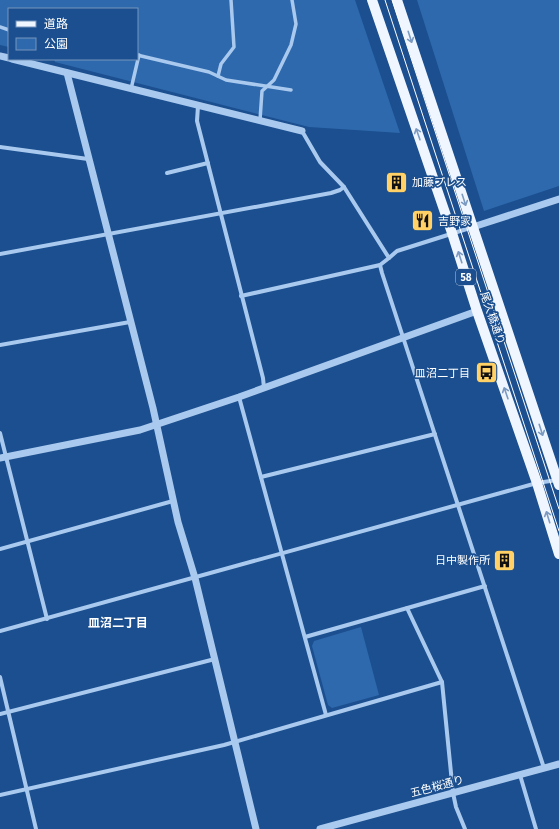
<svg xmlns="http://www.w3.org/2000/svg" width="559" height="829" viewBox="0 0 559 829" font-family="'Fira Sans','Noto Sans JP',sans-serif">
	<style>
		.green { fill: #2e69ad }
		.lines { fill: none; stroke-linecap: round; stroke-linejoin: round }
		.pedestrian { stroke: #a9c9ee; stroke-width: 3.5 }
		.minor { stroke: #a9c9ee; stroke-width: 4 }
		.tertiary { stroke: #a9c9ee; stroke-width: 7 }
		.primary { stroke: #f0f6ff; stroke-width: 10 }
		.tram { stroke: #fff; stroke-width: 1 }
		.oneway { stroke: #7b9ac1 }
		.labels { text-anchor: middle; stroke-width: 3.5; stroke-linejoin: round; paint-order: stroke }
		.shield { fill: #1b4f8f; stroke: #bbcadd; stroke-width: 1 }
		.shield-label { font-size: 10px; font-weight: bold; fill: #fff }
		.poi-label { font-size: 11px; fill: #fff; stroke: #1b4f8f; text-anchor: start }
		.street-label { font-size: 11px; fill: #fff; stroke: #1b4f8f }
		.neighbourhood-label { font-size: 12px; font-weight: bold; fill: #fff; stroke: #1b4f8f }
	</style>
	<rect width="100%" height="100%" fill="#1b4f8f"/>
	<g class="green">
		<path d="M0,0H355L400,133L309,127L55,62L54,59H137V9H9V47L0,45Z"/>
		<path d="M417,0H559V186L484,211Z"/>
		<path d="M361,627L379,695L332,708L328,705L312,646L314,641Z"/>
	</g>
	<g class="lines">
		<g class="pedestrian">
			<path d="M0,27L9,30"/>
			<path d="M137,55L209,72L226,80L291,90"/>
			<path d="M218,76L221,64L234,47L231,0"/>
			<path d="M131,89L139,55"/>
			<path d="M260,120L262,91L274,80L291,45L296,24L292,0"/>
		</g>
		<g class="minor">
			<path d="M198,106L197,121L263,378L264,388"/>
			<path d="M302,131L320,162L344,187L389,258L397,251L473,227"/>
			<path d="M0,147L88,159"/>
			<path d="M167,173L208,163"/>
			<path d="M0,254L331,193L340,190L344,187"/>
			<path d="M389,258L380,265L382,273L544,768"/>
			<path d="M241,296L380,265"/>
			<path d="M0,345L130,322"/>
			<path d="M239,397L326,715"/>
			<path d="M0,433L47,619"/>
			<path d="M261,477L435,434"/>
			<path d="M0,549L173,501"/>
			<path d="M407,608L442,682L453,793L456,807L465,829"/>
			<path d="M0,631L537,483L557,480"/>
			<path d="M305,637L485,586"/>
			<path d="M0,677L36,829"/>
			<path d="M0,714L215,659"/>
			<path d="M520,775L536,829"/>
			<path d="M0,795L224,745L442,682"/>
		</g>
		<g class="tertiary">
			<path d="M0,56L9,58"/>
			<path d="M12,59L302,131"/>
			<path d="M67,73L153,408L178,522L195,578L256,829"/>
			<path d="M473,227L559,199"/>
			<path d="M0,458L140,430L239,397L477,311"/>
			<path d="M320,829L559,764"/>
		</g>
		<g class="primary">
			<path d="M372,0L452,233L477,311L537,483L559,554"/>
			<path d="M397,0L559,485"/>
		</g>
		<g class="tram">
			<path d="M385,0L559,531"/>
			<path d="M392,0L559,509"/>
		</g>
	</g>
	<defs><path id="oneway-shaft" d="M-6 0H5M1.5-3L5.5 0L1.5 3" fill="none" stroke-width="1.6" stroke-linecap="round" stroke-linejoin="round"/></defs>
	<g class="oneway">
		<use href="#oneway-shaft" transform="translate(410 37) rotate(72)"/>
		<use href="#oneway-shaft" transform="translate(418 134) rotate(-109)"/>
		<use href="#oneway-shaft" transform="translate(464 200) rotate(72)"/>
		<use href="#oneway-shaft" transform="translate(460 257) rotate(-108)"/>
		<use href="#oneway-shaft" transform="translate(506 393) rotate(-109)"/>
		<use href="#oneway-shaft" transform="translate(541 430) rotate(72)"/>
		<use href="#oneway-shaft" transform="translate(548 517) rotate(-107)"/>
	</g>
	<defs>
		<symbol id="building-square" viewBox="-11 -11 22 22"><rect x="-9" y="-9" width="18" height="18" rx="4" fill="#ffd166" stroke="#1b4f8f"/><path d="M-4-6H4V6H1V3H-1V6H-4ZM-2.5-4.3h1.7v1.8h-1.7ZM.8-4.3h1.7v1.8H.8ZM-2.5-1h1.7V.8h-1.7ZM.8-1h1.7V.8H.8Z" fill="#111"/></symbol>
		<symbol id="restaurant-square" viewBox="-11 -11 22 22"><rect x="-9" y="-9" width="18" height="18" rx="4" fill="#ffd166" stroke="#1b4f8f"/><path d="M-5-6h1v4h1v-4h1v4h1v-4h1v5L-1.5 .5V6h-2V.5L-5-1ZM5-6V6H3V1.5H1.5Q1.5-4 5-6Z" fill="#111"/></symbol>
		<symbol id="bus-square" viewBox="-11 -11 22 22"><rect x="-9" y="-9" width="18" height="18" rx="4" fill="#ffd166" stroke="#1b4f8f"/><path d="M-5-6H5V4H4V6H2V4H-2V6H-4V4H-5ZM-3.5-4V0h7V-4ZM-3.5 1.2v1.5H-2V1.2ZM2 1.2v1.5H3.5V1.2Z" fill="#111"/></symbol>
	</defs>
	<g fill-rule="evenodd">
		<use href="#building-square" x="384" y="170" width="25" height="25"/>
		<use href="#restaurant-square" x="410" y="208" width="25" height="25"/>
		<use href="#bus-square" x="474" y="360" width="25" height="25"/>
		<use href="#building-square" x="492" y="548" width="25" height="25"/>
	</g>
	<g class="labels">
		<rect class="shield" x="456" y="269" width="20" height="16" rx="3"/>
		<g class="shield-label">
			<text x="466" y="281">58</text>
		</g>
		<g class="poi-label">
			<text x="412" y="186">加藤プレス</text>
			<text x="438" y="225">吉野家</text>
			<text x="470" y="377" text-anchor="end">皿沼二丁目</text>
			<text x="490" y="564" text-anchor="end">日中製作所</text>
		</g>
		<g class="street-label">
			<text transform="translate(493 318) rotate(71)" y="4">尾久橋通り</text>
			<text transform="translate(437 786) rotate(-15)" y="4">五色桜通り</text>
		</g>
		<g class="neighbourhood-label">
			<text x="118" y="627">皿沼二丁目</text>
		</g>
	</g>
	<rect x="8" y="8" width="130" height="52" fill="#1b4f8f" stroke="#7695bc"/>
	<rect x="16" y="21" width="20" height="6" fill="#f0f6ff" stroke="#7695bc"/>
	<text x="44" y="28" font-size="12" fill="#ffffff">道路</text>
	<rect x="16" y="38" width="20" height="12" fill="#2e69ad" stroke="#7695bc"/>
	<text x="44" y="48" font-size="12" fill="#ffffff">公園</text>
</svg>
